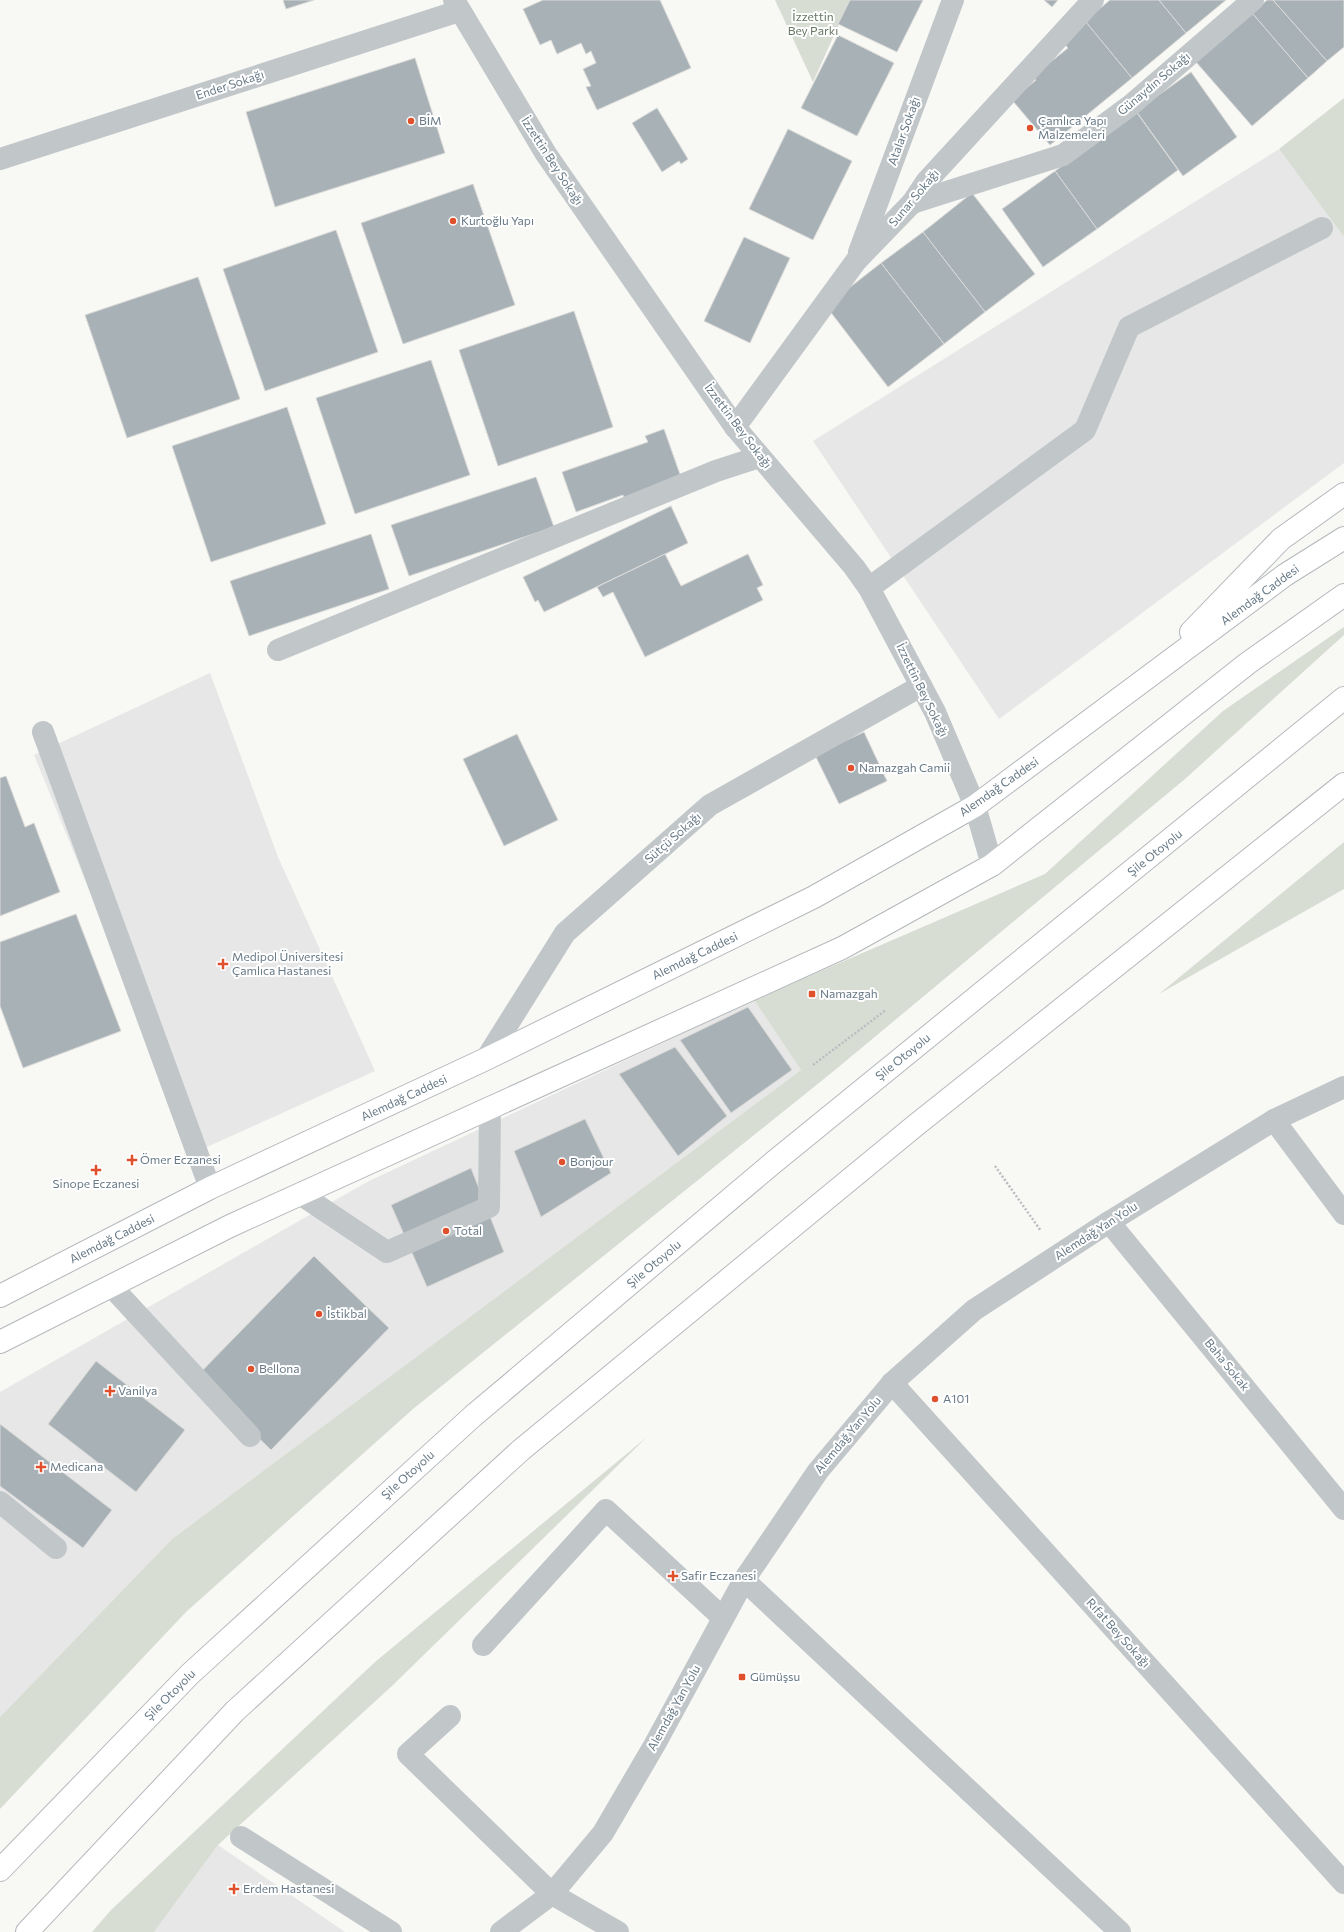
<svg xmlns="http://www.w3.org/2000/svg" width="1344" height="1932" viewBox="0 0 1344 1932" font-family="Commissioner,sans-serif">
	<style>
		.built { fill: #e6e7e6 }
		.green { fill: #d8ddd4 }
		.building { fill: #a8b1b6; stroke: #dadad8 }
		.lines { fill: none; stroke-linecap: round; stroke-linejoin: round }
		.major-casing { stroke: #b3b8bc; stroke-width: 24 }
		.highway-casing { stroke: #b5b9bc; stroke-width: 24 }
		.path { stroke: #b9bdc0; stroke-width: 2.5; stroke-dasharray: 2 2; stroke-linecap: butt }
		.minor { stroke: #c1c6c9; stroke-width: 22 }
		.major { stroke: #fff; stroke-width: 22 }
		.highway { stroke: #fff; stroke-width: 22 }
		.poi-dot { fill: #e1502c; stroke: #fff; stroke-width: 1.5 }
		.labels { text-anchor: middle; stroke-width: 4; stroke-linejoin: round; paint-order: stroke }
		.park-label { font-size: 12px; fill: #667862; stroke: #fff }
		.street-label { font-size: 12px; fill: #677986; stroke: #fff }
		.poi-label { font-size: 12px; fill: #677986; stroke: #fff; text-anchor: start }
	</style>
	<rect width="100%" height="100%" fill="#f8f8f5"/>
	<g class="built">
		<path d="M1279,149L1344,237V463L999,719L813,441Z"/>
		<path d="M210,673L278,857L375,1071L196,1152L34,755Z"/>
		<path d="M754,1000L801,1070L172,1539L0,1717V1392L367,1182Z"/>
		<path d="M218,1845L345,1932H154Z"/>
	</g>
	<g class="green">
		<path d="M775,0H850L813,82Z"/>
		<path d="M1344,98V237L1279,149Z"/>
		<path d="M1344,627V635L1185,779L835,1070L413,1409L186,1612L0,1809V1717L172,1539L801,1070L754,1000L1045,874L1223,711Z"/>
		<path d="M1344,842V889L1159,994Z"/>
		<path d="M647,1437L393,1685L218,1845L154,1932H92L111,1910L375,1662Z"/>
	</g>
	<g class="building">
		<path d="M283,0H314L286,9Z"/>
		<path d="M543,0H660L691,68L597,110L586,87L591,86L583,69L596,63L591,51L586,54L581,43L557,54L551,40L540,45L523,9Z"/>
		<path d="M850,0H923L897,52L838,24Z"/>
		<path d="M1044,0H1058L1052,7Z"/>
		<path d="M1110,0H1159L1186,33L1132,78L1085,21Z"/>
		<path d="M1159,0H1226L1186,33Z"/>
		<path d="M1267,0H1273L1327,61L1308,78L1252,13Z"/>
		<path d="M1273,0H1344V47L1327,61Z"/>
		<path d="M1252,13L1308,78L1252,126L1196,62Z"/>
		<path d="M1085,21L1132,78L1050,145L1012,100L1036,80L1033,76L1068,48L1061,40Z"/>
		<path d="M838,35L894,63L857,136L801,108Z"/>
		<path d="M415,58L445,153L275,207L246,112Z"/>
		<path d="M1191,72L1237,137L1183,176L1136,111Z"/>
		<path d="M657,108L688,159L681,164L679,161L662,172L632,123Z"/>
		<path d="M1137,113L1178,170L1097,229L1055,171Z"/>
		<path d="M788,129L852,161L813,240L749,209Z"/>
		<path d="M1055,171L1097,229L1043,267L1002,209Z"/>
		<path d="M473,184L515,305L403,344L361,223Z"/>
		<path d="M972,193L1035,274L985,312L923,232Z"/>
		<path d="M336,230L378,352L265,391L223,269Z"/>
		<path d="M923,232L985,312L944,344L881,263Z"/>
		<path d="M744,237L790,258L750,343L704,321Z"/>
		<path d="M881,263L944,344L888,387L826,306Z"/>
		<path d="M198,277L240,399L127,438L85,315Z"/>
		<path d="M574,311L613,427L498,466L459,350Z"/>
		<path d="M431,360L470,475L355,514L316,398Z"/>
		<path d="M287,407L326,524L211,562L172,446Z"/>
		<path d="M664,429L682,480L625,500L623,495L576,512L562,472L648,442L645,436Z"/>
		<path d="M536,477L554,527L409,576L391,525Z"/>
		<path d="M671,506L688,543L544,612L538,600L535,602L523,577Z"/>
		<path d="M371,534L389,589L249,636L230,581Z"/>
		<path d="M665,554L681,586L748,554L763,585L757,588L763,600L645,657L613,592L603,597L597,587Z"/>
		<path d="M864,732L887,781L839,804L815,755Z"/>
		<path d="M517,734L558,820L504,846L463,759Z"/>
		<path d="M6,776L25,827L34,823L60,892L0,916V778Z"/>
		<path d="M76,914L121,1031L23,1068L0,1006V942Z"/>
		<path d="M748,1007L792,1070L731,1113L680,1040Z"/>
		<path d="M675,1047L727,1116L678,1156L619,1074Z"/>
		<path d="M585,1119L611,1173L541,1217L514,1151Z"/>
		<path d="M471,1168L504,1252L427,1287L391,1205Z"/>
		<path d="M314,1256L389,1328L271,1450L196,1377Z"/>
		<path d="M96,1361L185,1430L136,1492L48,1424Z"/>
		<path d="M0,1424L112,1510L83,1548L0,1486Z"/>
	</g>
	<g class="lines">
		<defs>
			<g id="major">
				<path d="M1191,632L1281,539L1344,494"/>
				<path d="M0,1296L210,1188L486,1059L814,897L975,806L1285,575L1344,538"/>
				<path d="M0,1342L230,1226L842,948L992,865L1248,663L1344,595"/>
			</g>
			<g id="highway">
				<path d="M0,1870L190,1674L473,1416L774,1162L1344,698"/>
				<path d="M27,1932L235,1711L521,1450L916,1125L1344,784"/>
			</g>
		</defs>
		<use href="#major" class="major-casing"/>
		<use href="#highway" class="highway-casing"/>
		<g class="path">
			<path d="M813,1065L886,1010"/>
			<path d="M995,1166L1041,1231"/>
		</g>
		<g class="minor">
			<path d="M454,0L546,154L735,427L854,567L869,588L935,712L975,806L992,865"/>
			<path d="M0,159L459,11"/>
			<path d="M912,203L1063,155L1131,105L1253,0"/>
			<path d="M859,252L953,0"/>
			<path d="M735,427L856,261L912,203L926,182L1093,0"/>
			<path d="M869,588L1085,430L1129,327L1322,228"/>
			<path d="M278,650L716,471L759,457"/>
			<path d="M43,732L210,1188"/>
			<path d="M486,1059L565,933L710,805L921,686"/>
			<path d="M1274,1120L1344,1214"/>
			<path d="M300,1194L387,1252L489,1207L490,1107"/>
			<path d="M1109,1222L1344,1509"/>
			<path d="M111,1286L250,1436"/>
			<path d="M892,1383L1344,1883"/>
			<path d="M0,1502L56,1548"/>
			<path d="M744,1580L1120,1932"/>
			<path d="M483,1645L606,1510L723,1618"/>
			<path d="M450,1716L408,1754L552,1894L618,1932"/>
			<path d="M241,1837L391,1932"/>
			<path d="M501,1932L552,1894L603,1833L655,1744L744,1580L818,1471L892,1383L974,1310L1109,1222L1274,1120L1344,1087"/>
		</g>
		<use href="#major" class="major"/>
		<use href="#highway" class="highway"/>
	</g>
	<g class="poi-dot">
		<circle cx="411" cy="121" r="4"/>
		<circle cx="1030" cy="128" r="4"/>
		<circle cx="453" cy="221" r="4"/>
		<circle cx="851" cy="768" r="4"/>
		<path d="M221 958h4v4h4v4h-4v4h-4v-4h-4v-4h4z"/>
		<rect x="808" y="990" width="8" height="8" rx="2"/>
		<path d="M130 1154h4v4h4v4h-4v4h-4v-4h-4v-4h4z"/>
		<circle cx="562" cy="1162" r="4"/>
		<path d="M94 1164h4v4h4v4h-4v4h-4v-4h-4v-4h4z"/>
		<circle cx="446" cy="1231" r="4"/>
		<circle cx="319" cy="1314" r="4"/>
		<circle cx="251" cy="1369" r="4"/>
		<path d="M108 1385h4v4h4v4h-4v4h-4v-4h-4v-4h4z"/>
		<circle cx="935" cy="1399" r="4"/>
		<path d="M39 1461h4v4h4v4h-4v4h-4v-4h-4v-4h4z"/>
		<path d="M671 1570h4v4h4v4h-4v4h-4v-4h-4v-4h4z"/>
		<rect x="738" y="1673" width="8" height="8" rx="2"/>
		<path d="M232 1883h4v4h4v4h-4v4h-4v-4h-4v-4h4z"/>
	</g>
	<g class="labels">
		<g class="park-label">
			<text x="813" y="21">İzzettin<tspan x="813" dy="14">Bey Parkı</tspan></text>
		</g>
		<g class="street-label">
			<text transform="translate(1154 84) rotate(-40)" y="4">Günaydın Sokağı</text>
			<text transform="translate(230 85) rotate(-18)" y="4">Ender Sokağı</text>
			<text transform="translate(904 131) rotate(-70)" y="4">Atalar Sokağı</text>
			<text transform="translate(552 161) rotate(57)" y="4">İzzettin Bey Sokağı</text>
			<text transform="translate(914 198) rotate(-50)" y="4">Sunar Sokağı</text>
			<text transform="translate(738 426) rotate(53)" y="4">İzzettin Bey Sokağı</text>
			<text transform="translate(1260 595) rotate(-36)" y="4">Alemdağ Caddesi</text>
			<text transform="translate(922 690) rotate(64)" y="4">İzzettin Bey Sokağı</text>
			<text transform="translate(999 787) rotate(-35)" y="4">Alemdağ Caddesi</text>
			<text transform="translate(673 838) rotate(-41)" y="4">Sütçü Sokağı</text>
			<text transform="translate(1155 853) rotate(-39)" y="4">Şile Otoyolu</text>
			<text transform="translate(695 956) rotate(-26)" y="4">Alemdağ Caddesi</text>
			<text transform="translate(903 1057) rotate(-39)" y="4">Şile Otoyolu</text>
			<text transform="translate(404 1098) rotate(-25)" y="4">Alemdağ Caddesi</text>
			<text transform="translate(1096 1231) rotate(-33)" y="4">Alemdağ Yan Yolu</text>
			<text transform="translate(112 1239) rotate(-27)" y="4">Alemdağ Caddesi</text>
			<text transform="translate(654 1264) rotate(-40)" y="4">Şile Otoyolu</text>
			<text transform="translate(1227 1365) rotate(51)" y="4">Baha Sokak</text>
			<text transform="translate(848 1435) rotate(-50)" y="4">Alemdağ Yan Yolu</text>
			<text transform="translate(408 1475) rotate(-42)" y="4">Şile Otoyolu</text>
			<text transform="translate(1118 1633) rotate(48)" y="4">Rıfat Bey Sokağı</text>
			<text transform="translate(170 1695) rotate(-45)" y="4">Şile Otoyolu</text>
			<text transform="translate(674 1708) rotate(-61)" y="4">Alemdağ Yan Yolu</text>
		</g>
		<g class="poi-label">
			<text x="419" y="125">BİM</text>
			<text x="1038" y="125">Çamlıca Yapı<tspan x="1038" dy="14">Malzemeleri</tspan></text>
			<text x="461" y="225">Kurtoğlu Yapı</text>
			<text x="859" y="772">Namazgah Camii</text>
			<text x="232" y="961">Medipol Üniversitesi<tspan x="232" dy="14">Çamlıca Hastanesi</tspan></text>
			<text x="820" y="998">Namazgah</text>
			<text x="140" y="1164">Ömer Eczanesi</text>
			<text x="570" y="1166">Bonjour</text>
			<text x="96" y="1188" text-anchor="middle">Sinope Eczanesi</text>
			<text x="454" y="1235">Total</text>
			<text x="327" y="1318">İstikbal</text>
			<text x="259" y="1373">Bellona</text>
			<text x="118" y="1395">Vanilya</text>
			<text x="943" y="1403">A101</text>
			<text x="50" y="1471">Medicana</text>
			<text x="681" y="1580">Safir Eczanesi</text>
			<text x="750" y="1681">Gümüşsu</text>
			<text x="243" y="1893">Erdem Hastanesi</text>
		</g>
	</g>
</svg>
